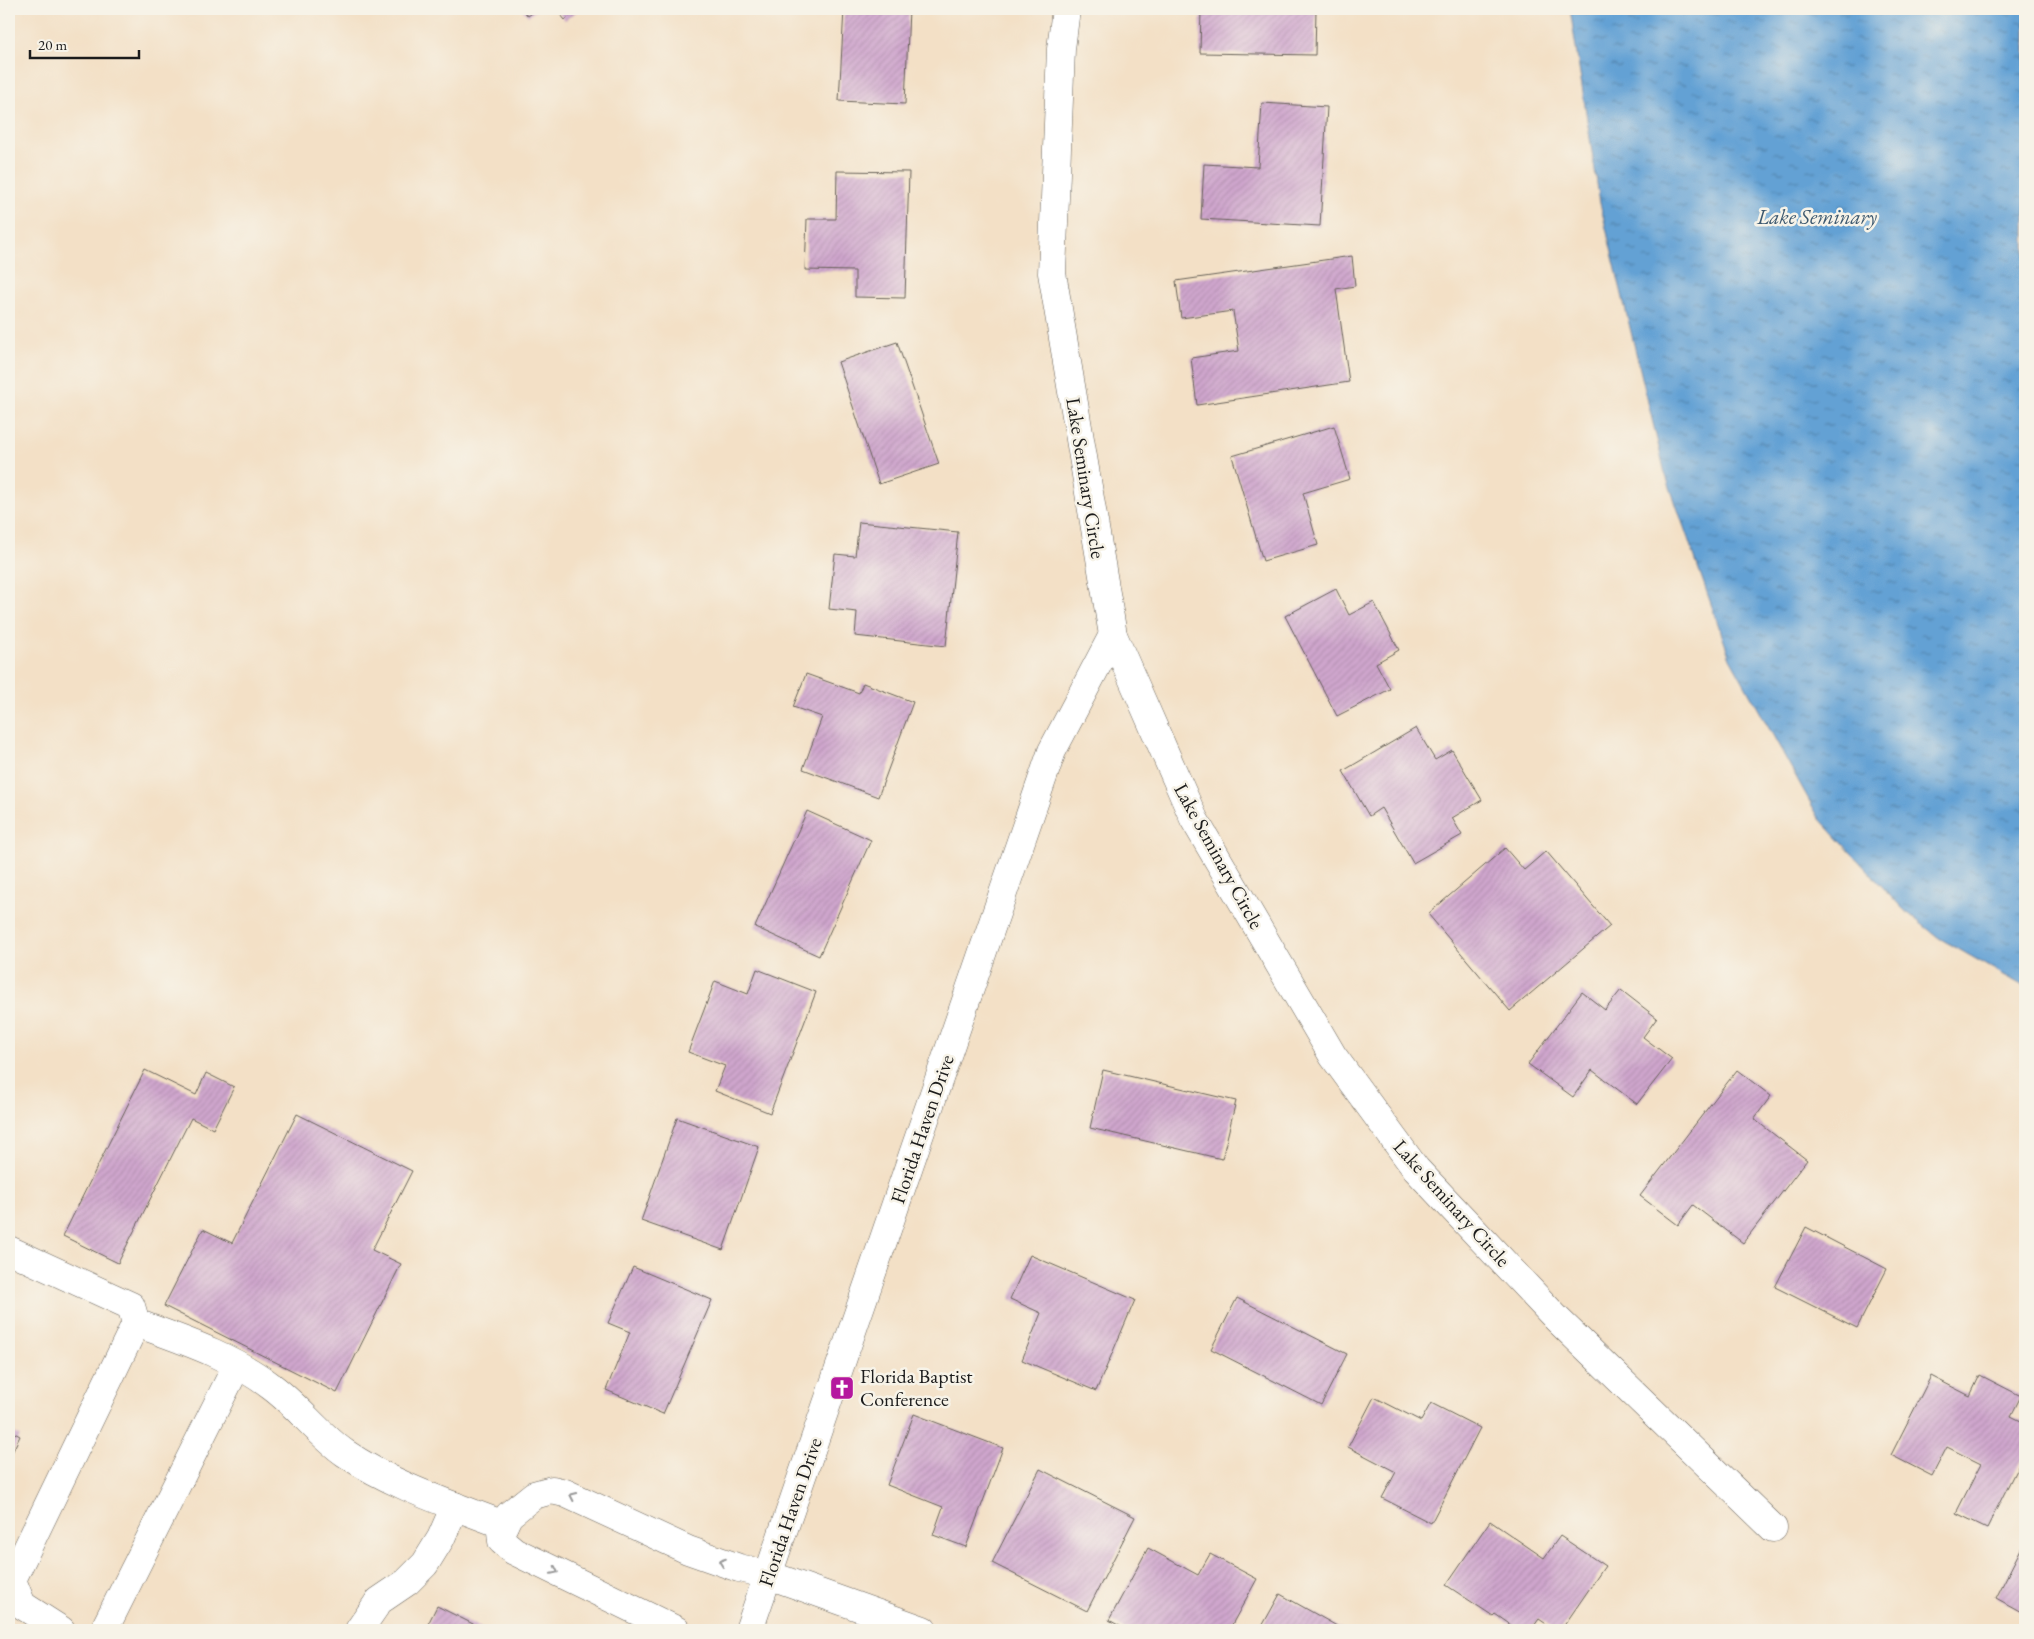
<svg xmlns="http://www.w3.org/2000/svg" width="2034" height="1639" viewBox="0 0 2034 1639" font-family="'EB Garamond',serif">
	<style>
		.water { fill: url(#water-ripples); stroke: #405e78 }
		.building { fill: url(#building-hatch) }
		.lines { fill: none; stroke-linecap: round; stroke-linejoin: round }
		.minor-casing { stroke: #676158; stroke-width: 29 }
		.minor { stroke: #fff; stroke-width: 28 }
		.oneway { stroke: #999 }
		.labels { text-anchor: middle; stroke-width: 5; stroke-linejoin: round; paint-order: stroke }
		.street-label { font-size: 20px; fill: #1c1c1c; stroke: #f7f3e8 }
		.poi-label { font-size: 20px; fill: #1c1c1c; stroke: #f7f3e8; text-anchor: start }
		.water-label { font-size: 21px; font-style: italic; fill: #3c586f; stroke: #f7f3e8 }
	</style>
	<defs>
		<pattern id="water-ripples" width="26" height="14" patternUnits="userSpaceOnUse" patternTransform="scale(1.25)"><rect width="26" height="14" fill="#63a1d4"/><path d="M2 4q2-2 4 0t4 0M15 11q2-2 4 0t4 0" fill="none" stroke="#5182ab"/></pattern>
		<pattern id="building-hatch" width="6" height="6" patternUnits="userSpaceOnUse" patternTransform="scale(1.25)"><rect width="6" height="6" fill="#cfa6cd"/><path d="M-1 1l2-2M0 6l6-6M5 7l2-2" fill="none" stroke="#b18eaf"/></pattern>
	</defs>
	<rect width="100%" height="100%" fill="#f7f3e8"/>
	<filter id="ink" filterUnits="userSpaceOnUse"><feTurbulence type="fractalNoise" baseFrequency=".02" numOctaves="2"/><feDisplacementMap in="SourceGraphic" scale="10" xChannelSelector="R" yChannelSelector="G"/><feConvolveMatrix kernelMatrix="1 2 1 2 8 2 1 2 1" color-interpolation-filters="sRGB"/></filter>
	<filter id="wash" filterUnits="userSpaceOnUse"><feTurbulence type="fractalNoise" baseFrequency=".0096" numOctaves="4" result="noise"/><feDisplacementMap in="SourceGraphic" scale="20" xChannelSelector="R" yChannelSelector="G"/><feGaussianBlur stdDeviation="1.12" result="paint"/><feColorMatrix in="noise" values="0 0 0 0 0 0 0 0 0 0 0 0 0 0 0 0 0 1.4 0 .05"/><feComposite in="paint" operator="in"/></filter>
	<g filter="url(#wash)">
		<rect width="100%" height="100%" fill="#f3e0c6"/>
		<path class="water" d="M1570,9H2025V987L1939,938L1903,909L1819,818L1730,658L1665,473L1600,203Z"/>
		<g id="blocks">
			<g class="building">
				<path d="M522,9H538L528,16Z"/>
				<path d="M556,9H580L565,20Z"/>
				<path d="M844,9H909L905,104L839,101Z"/>
				<path d="M1201,9H1316L1315,55L1200,53Z"/>
				<path d="M1262,103L1327,107L1320,226L1201,219L1204,164L1258,167Z"/>
				<path d="M837,171L909,172L905,298L855,297V271L805,270L807,219H836Z"/>
				<path d="M1352,256L1355,286L1336,289L1349,382L1197,405L1191,358L1239,351L1233,311L1181,318L1176,281Z"/>
				<path d="M897,342L939,464L879,484L838,362Z"/>
				<path d="M1334,426L1350,479L1303,493L1318,545L1263,561L1232,456Z"/>
				<path d="M859,522L958,532L946,646L855,636L857,612L829,609L835,554L855,556Z"/>
				<path d="M1336,589L1349,615L1374,602L1399,650L1376,663L1390,689L1337,716L1285,616Z"/>
				<path d="M806,674L859,693L863,683L913,702L878,797L803,769L822,717L793,707Z"/>
				<path d="M1416,728L1435,760L1452,750L1482,800L1452,818L1462,835L1413,863L1381,808L1369,816L1343,771Z"/>
				<path d="M807,811L871,840L819,956L755,927Z"/>
				<path d="M1505,848L1524,870L1546,851L1610,926L1510,1011L1428,914Z"/>
				<path d="M757,969L816,992L770,1113L715,1091L725,1066L688,1052L715,981L748,994Z"/>
				<path d="M1621,990L1657,1018L1643,1037L1672,1059L1637,1104L1592,1070L1573,1097L1528,1064L1582,992L1605,1010Z"/>
				<path d="M145,1070L196,1095L206,1073L234,1087L213,1129L191,1118L118,1263L63,1236Z"/>
				<path d="M1103,1070L1236,1101L1222,1159L1090,1128Z"/>
				<path d="M1737,1070L1771,1096L1754,1119L1807,1160L1743,1243L1693,1205L1678,1225L1640,1196Z"/>
				<path d="M297,1114L412,1171L372,1250L401,1264L337,1393L164,1306L203,1229L232,1243Z"/>
				<path d="M677,1118L759,1147L723,1250L641,1221Z"/>
				<path d="M1806,1227L1887,1269L1857,1328L1775,1287Z"/>
				<path d="M1030,1255L1135,1300L1096,1391L1022,1360L1041,1313L1010,1299Z"/>
				<path d="M633,1267L712,1300L663,1414L606,1390L630,1332L608,1323Z"/>
				<path d="M1237,1298L1347,1354L1321,1405L1211,1349Z"/>
				<path d="M1980,1375L2021,1396L2011,1416L2025,1423V1452L1987,1528L1956,1513L1981,1464L1947,1447L1932,1476L1891,1455L1931,1376L1970,1396Z"/>
				<path d="M1374,1397L1421,1421L1431,1403L1480,1428L1431,1523L1382,1498L1396,1472L1348,1447Z"/>
				<path d="M914,1414L1003,1448L966,1547L933,1535L943,1507L887,1485Z"/>
				<path d="M9,1430L20,1436L9,1459Z"/>
				<path d="M1040,1469L1135,1517L1087,1611L992,1563Z"/>
				<path d="M1490,1521L1544,1558L1560,1536L1605,1566L1561,1630H1555L1539,1619L1531,1630H1518L1495,1614L1493,1616L1446,1585Z"/>
				<path d="M2025,1541V1614L1996,1598Z"/>
				<path d="M1148,1548L1198,1575L1210,1554L1257,1579L1229,1630H1127L1109,1620Z"/>
				<path d="M1280,1594L1344,1630H1260Z"/>
				<path d="M437,1606L485,1630H425Z"/>
			</g>
		</g>
	</g>
	<g filter="url(#ink)">
		<use href="#blocks" fill-opacity="0" stroke="#676158" stroke-width="1"/>
		<g class="lines">
			<defs>
				<g id="minor">
					<path d="M1066,9L1061,49L1052,273L1113,635L1194,819L1333,1056L1416,1169L1557,1319L1773,1528"/>
					<path d="M9,1250L131,1306L136,1323L12,1580L22,1605L61,1630"/>
					<path d="M136,1323C183,1340 232,1356 272,1387C299,1407 319,1435 345,1453C391,1485 452,1505 504,1525"/>
					<path d="M104,1630L237,1365"/>
					<path d="M359,1630L379,1601L407,1582L425,1564L441,1538L455,1506"/>
					<path d="M676,1630L514,1551L502,1541L501,1531L509,1515L534,1495L552,1490L565,1493L688,1550L739,1568L769,1575L923,1630"/>
					<path d="M749,1630L1052,751L1113,635"/>
				</g>
			</defs>
			<use href="#minor" class="minor-casing"/>
			<use href="#minor" class="minor"/>
		</g>
		<defs><path id="oneway-chevron" d="M-2-3.5L2.5 0L-2 3.5" fill="none" stroke-width="1.6" stroke-linecap="round" stroke-linejoin="round" transform="scale(1.25)"/></defs>
		<g class="oneway">
			<use href="#oneway-chevron" transform="translate(573 1496) rotate(-155)"/>
			<use href="#oneway-chevron" transform="translate(722 1562) rotate(-160)"/>
			<use href="#oneway-chevron" transform="translate(555 1571) rotate(26)"/>
		</g>
	</g>
	<defs>
		<symbol id="church-square" viewBox="-11 -11 22 22"><rect x="-9" y="-9" width="18" height="18" rx="4" fill="#b5179e" stroke="#f7f3e8"/><path d="M-1.2-6h2.4v3.5h3.3v2.4h-3.3V6h-2.4V-.1h-3.3v-2.4h3.3Z" fill="#fff"/></symbol>
	</defs>
	<g fill-rule="evenodd">
		<use href="#church-square" x="828" y="1374" width="28" height="28"/>
	</g>
	<g class="labels">
		<g class="street-label">
			<text transform="translate(1086 478) rotate(81)" y="7">Lake Seminary Circle</text>
			<text transform="translate(1219 856) rotate(61)" y="7">Lake Seminary Circle</text>
			<text transform="translate(922 1129) rotate(-71)" y="7">Florida Haven Drive</text>
			<text transform="translate(1452 1203) rotate(48)" y="7">Lake Seminary Circle</text>
			<text transform="translate(790 1512) rotate(-71)" y="7">Florida Haven Drive</text>
		</g>
		<g class="poi-label">
			<text x="860" y="1383">Florida Baptist<tspan x="860" dy="23">Conference</tspan></text>
		</g>
		<g class="water-label">
			<text x="1817" y="224">Lake Seminary</text>
		</g>
	</g>
	<rect width="2034" height="1639" fill="none" stroke="#f7f3e8" stroke-width="30"/>
	<path d="M30 50v8h109v-8" fill="none" stroke="#1c1c1c" stroke-width="2.5"/>
	<text x="38" y="50" font-size="15" fill="#1c1c1c" stroke="#f7f3e8" stroke-width="4" paint-order="stroke">20 m</text>
</svg>
